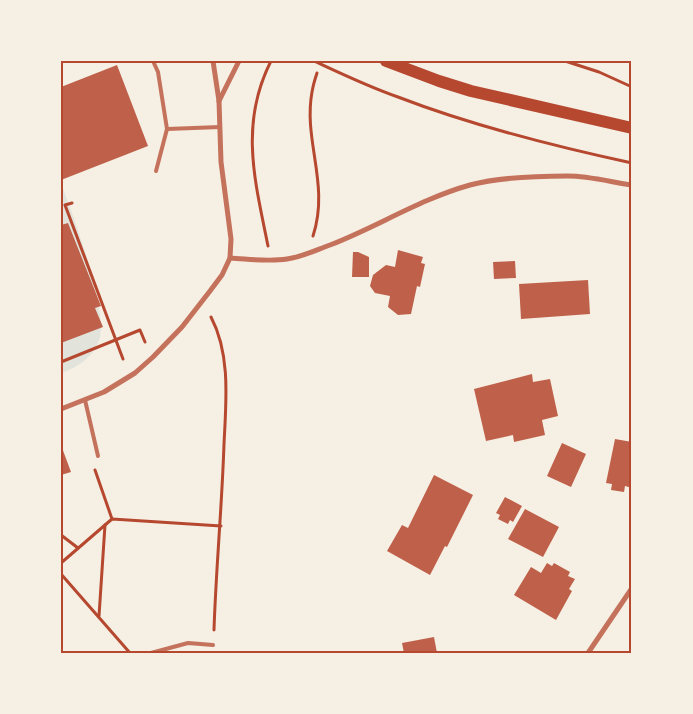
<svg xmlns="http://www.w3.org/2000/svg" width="693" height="714" viewBox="0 0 693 714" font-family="'Exo 2',sans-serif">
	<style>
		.green { fill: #e2e4dc }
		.building { fill: #bf614a }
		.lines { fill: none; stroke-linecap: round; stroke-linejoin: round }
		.path { stroke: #b5482f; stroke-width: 3 }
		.service { stroke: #c5725c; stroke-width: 4 }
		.minor { stroke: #c5725c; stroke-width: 5 }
		.primary { stroke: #b5482f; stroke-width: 12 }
		.neatline { fill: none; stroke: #b5482f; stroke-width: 2 }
	</style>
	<rect width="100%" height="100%" fill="#f6efe4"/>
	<path class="green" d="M61,183C72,213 112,317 98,343C89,361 79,365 61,374Z"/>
	<g class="building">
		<path d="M117,65L148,146L61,180V87Z"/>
		<path d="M68,223L101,306L95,308L103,327L61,343V225Z"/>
		<path d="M398,250L423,257L421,263L425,264L420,287L417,286L411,314L398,315L388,307L390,296L375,293L370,286L373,275L386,265L395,267Z"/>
		<path d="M353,252H358L369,257V277H352Z"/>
		<path d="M515,261L516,278L494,279L493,262Z"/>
		<path d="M588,280L590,314L521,319L519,284Z"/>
		<path d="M532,374L533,382L550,379L558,416L542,420L545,435L514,442L513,435L486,441L474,389Z"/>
		<path d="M615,439L632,442V488L625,486L624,492L611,490L612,484L606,483Z"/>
		<path d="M562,443L586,454L571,487L547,476Z"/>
		<path d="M61,445L71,472L61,475Z"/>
		<path d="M434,475L473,495L447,547L445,546L430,575L387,551L402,525L408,528Z"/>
		<path d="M505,497L522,506L513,522L510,520L508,524L498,519L500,515L496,513Z"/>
		<path d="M525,509L559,527L543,557L508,539Z"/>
		<path d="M547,563L552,566L554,563L570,572L568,576L575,579L569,589L572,591L556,620L514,595L531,567L541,573Z"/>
		<path d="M434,637L437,653H404L402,643Z"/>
	</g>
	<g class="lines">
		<g class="path">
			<path d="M314,61C342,74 369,87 398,97C473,126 553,146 632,163"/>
			<path d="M565,61L599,72L632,87"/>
			<path d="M72,203L65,205L123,359"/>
			<path d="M313,236C330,184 303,141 312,92C313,86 315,79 317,73"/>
			<path d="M268,246C255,181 239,124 271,61"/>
			<path d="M211,317C231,355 226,402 224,444C222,506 216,568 214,630"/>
			<path d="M61,362L140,330L145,342"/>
			<path d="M95,470L112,519"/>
			<path d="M61,535L78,548"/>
			<path d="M61,563L112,519L221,526"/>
			<path d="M61,574L130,653"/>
			<path d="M99,616L105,525"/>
		</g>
		<g class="service">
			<path d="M153,61L158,72L167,129L156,171"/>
			<path d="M167,129L220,127"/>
			<path d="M85,400L98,456"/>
			<path d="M151,653L188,643L213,645"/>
		</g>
		<g class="minor">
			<path d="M219,101L239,61"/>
			<path d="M230,258C249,259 268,262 287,259C302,257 316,250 330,245C377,227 420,199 470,185C500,177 536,176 568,176C589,176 611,182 632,185"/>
			<path d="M61,409L104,392L135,373L153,357L182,327L210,291L222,275L230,258L231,239L221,162L219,101L213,61"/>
			<path d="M588,653L632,588"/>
		</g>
		<path class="primary" d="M386,61L439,81L471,91L632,128"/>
	</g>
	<rect width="693" height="714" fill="none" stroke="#f6efe4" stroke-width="125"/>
	<rect x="62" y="62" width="568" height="590" class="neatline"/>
</svg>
